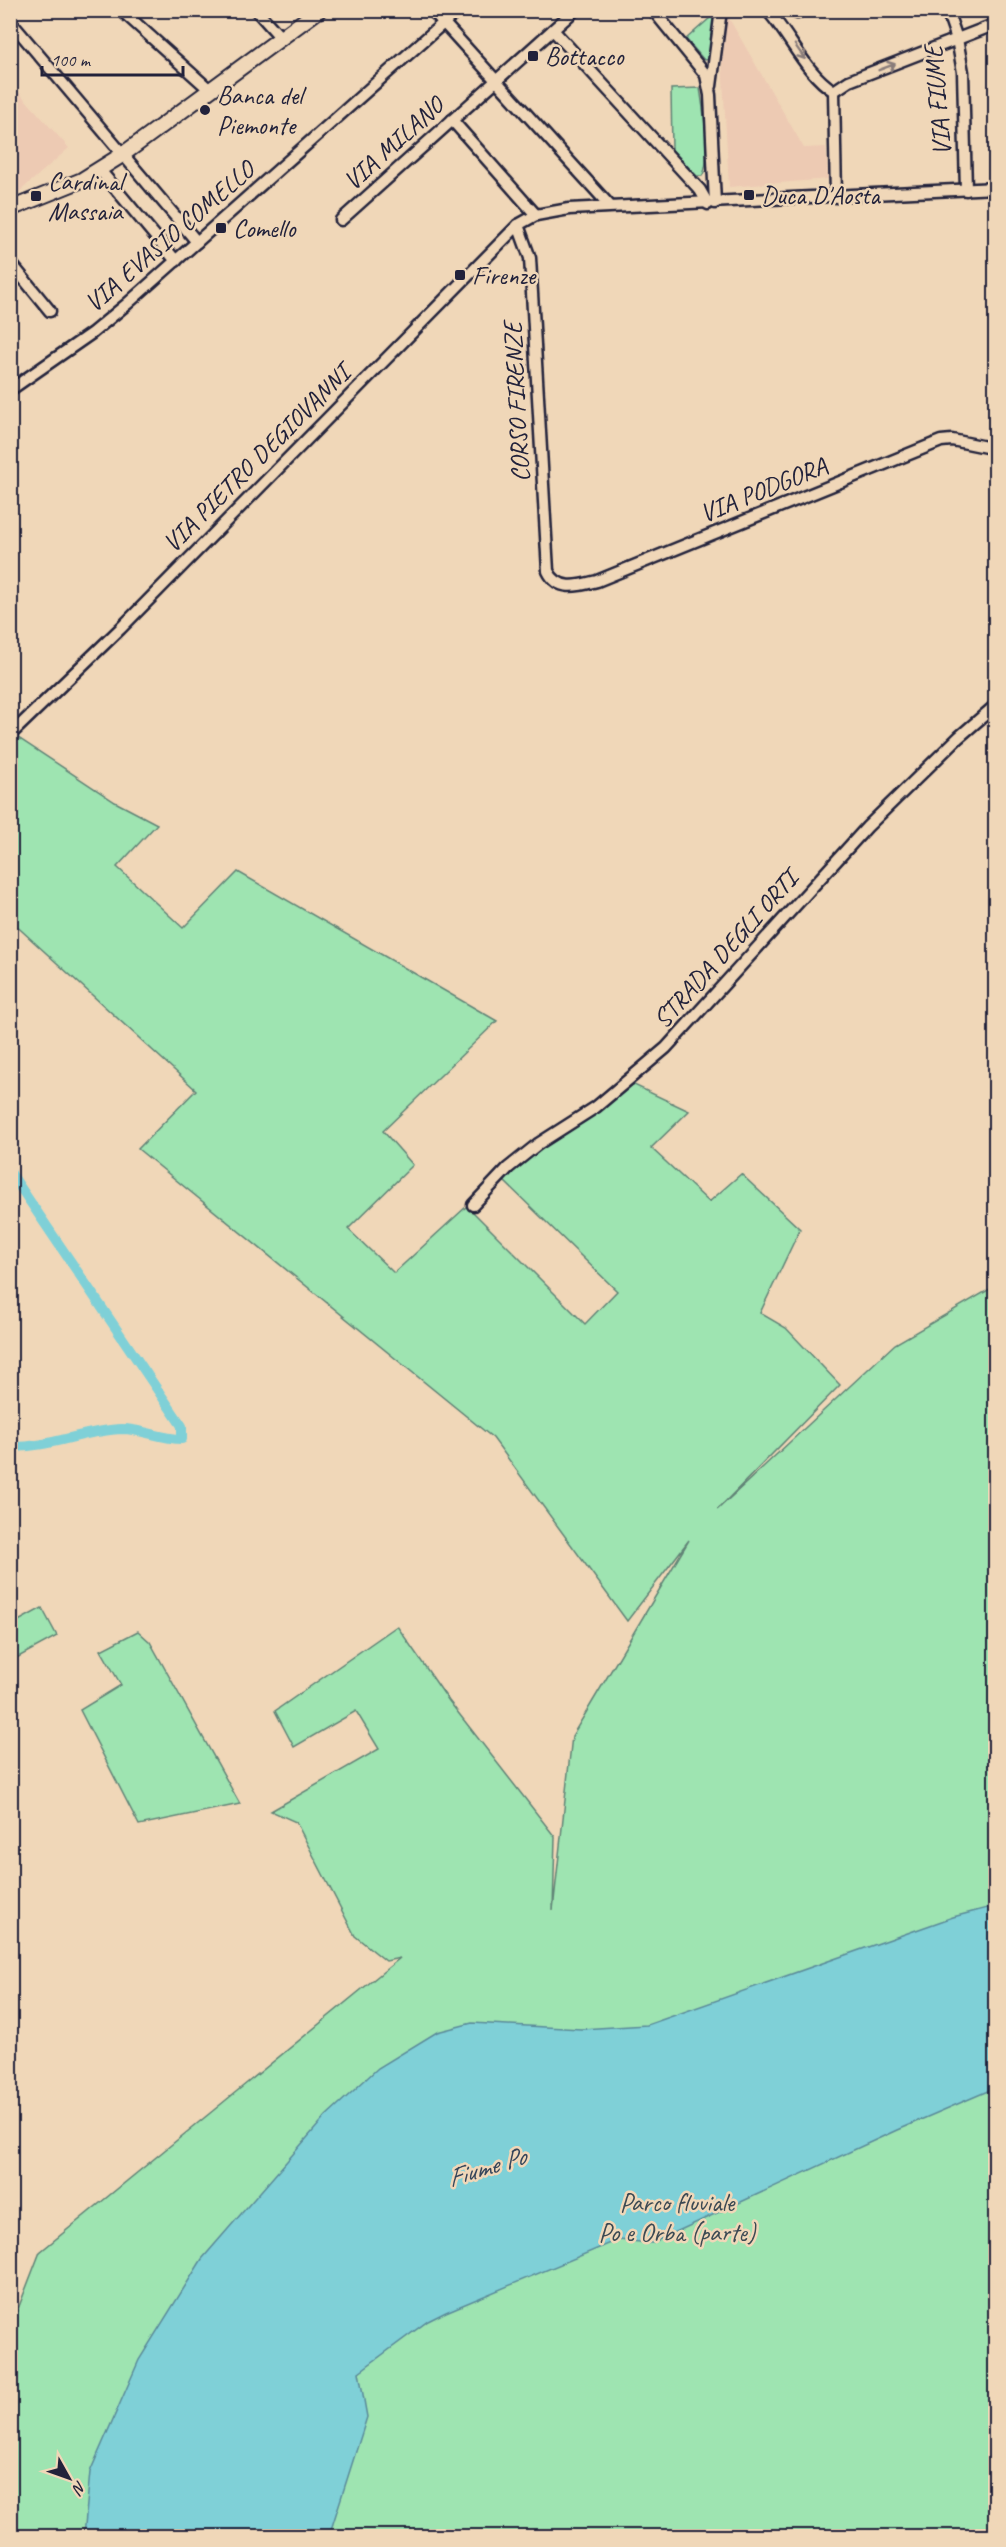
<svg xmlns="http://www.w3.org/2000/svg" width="1006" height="2547" viewBox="0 0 1006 2547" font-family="Caveat,sans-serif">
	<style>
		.built { fill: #edcab3 }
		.green { fill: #9ee4b1; stroke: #608376; stroke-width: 1.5 }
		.water { fill: #7fd0d7; stroke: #5a8a99; stroke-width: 1.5 }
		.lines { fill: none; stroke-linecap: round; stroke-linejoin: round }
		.canal { stroke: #7fd0d7; stroke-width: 10 }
		.minor-casing { stroke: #22223b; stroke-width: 15 }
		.major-casing { stroke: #22223b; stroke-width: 18 }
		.minor { stroke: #f0d7b8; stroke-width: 10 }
		.major { stroke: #f0d7b8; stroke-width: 14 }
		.oneway { stroke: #897c7a }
		.poi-dot { fill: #22223b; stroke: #f0d7b8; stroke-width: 2 }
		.labels { text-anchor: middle; stroke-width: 5; stroke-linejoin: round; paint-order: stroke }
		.poi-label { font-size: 26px; fill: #22223b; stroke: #f0d7b8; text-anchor: start }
		.street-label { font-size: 26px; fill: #22223b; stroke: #f0d7b8 }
		.park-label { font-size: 26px; fill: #3b4953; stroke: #f0d7b8 }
		.water-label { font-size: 27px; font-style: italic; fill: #35455a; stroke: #f0d7b8 }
	</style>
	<rect width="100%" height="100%" fill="#f0d7b8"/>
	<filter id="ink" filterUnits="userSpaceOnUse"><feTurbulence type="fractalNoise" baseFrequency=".0167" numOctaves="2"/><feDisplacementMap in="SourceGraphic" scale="12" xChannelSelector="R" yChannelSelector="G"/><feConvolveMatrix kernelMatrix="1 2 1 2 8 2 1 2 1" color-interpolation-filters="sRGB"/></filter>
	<g filter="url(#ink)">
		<g class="built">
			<path d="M727,15L804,148L826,147L828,179L729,187L722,61Z"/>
			<path d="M15,88L69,148L11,199L10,92Z"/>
		</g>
		<g class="green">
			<path d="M718,11L711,59L704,60L686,39Z"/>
			<path d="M700,88C703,107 712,161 702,176H697L672,150L671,89Z"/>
			<path d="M17,737L115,802L157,824L117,867L183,928L238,872L497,1021L383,1131L413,1165L348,1229L394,1273L467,1206L585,1324L617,1291L502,1179L572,1122L628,1082L689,1111L651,1148L709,1202L741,1174L800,1229L760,1313L786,1328L840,1385L717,1510L895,1344L995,1286V2536H11V2327L40,2252L400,1958L386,1961L355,1936L296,1822L271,1811L379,1749L356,1711L294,1747L275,1711L397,1626L449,1701L555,1837L553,1910L572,1736L689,1540L627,1621L493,1438L138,1149L196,1090L11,921L10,742Z"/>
			<path d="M42,1608L57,1636L11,1661V1625Z"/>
			<path d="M138,1631L150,1642L240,1804L139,1825L80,1710L121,1685L101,1650Z"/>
		</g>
		<path class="water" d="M995,1906V2088L897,2130L652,2243L618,2240L446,2312L428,2321L359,2372L367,2417L329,2536H84L90,2472L139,2360L202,2259L326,2116L378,2068L437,2032L472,2023L581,2029L647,2025L953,1917Z"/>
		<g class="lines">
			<path class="canal" d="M10,1172L182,1426V1439C161,1439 142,1429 122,1429C84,1430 50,1448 10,1447"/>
			<defs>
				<g id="minor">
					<path d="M121,10L211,91"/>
					<path d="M256,10L282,39"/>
					<path d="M432,10L610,206"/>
					<path d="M653,10L706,75L710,95L715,203"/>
					<path d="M767,10C790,35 805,73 834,91"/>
					<path d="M795,10L797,13"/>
					<path d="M947,10L957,39L963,72L966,190"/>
					<path d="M10,21L197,242"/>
					<path d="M553,30L700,190L708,204"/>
					<path d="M711,86L721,10"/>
					<path d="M834,91L849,81L996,24"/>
					<path d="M834,91L836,197"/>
					<path d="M452,120L536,215"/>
					<path d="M99,169L176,261"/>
					<path d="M341,220L575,10"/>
					<path d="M518,225L530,258L548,571C558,592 578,586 597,581L941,441L952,440L996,449"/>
					<path d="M10,262L50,311"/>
					<path d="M10,390L92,333L127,304L458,10"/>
					<path d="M10,735L120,629L518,225L536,215L569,209L996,188"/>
					<path d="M473,1205L508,1168L538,1144L596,1107L666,1048L867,827L959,737L996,705"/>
				</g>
				<path id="major" d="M10,209L82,180L122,155L319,10"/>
			</defs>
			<use href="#minor" class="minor-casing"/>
			<use href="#major" class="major-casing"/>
			<use href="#minor" class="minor"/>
			<use href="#major" class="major"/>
		</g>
		<defs><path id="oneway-shaft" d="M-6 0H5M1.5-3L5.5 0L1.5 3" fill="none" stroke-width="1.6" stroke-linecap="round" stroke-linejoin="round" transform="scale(1.5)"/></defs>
		<g class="oneway">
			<use href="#oneway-shaft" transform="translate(800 52) rotate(55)"/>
			<use href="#oneway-shaft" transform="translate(887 67) rotate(-21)"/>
		</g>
	</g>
	<g class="poi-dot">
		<rect x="527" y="50" width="12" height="12" rx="3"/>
		<circle cx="205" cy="110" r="6"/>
		<rect x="743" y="189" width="12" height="12" rx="3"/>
		<rect x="30" y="190" width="12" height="12" rx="3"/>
		<rect x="215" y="222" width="12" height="12" rx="3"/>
		<rect x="454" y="269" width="12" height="12" rx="3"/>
	</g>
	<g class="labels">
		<g class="poi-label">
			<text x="545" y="65">Bottacco</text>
			<text x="217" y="104">Banca del<tspan x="217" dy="30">Piemonte</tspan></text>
			<text x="48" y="190">Cardinal<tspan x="48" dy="30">Massaia</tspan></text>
			<text x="761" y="204">Duca D'Aosta</text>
			<text x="233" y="237">Comello</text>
			<text x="472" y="284">Firenze</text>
		</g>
		<g class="street-label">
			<text transform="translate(937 101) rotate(-95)" y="9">VIA FIUME</text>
			<text transform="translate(393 143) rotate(-42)" y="9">VIA MILANO</text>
			<text transform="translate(169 236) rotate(-41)" y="9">VIA EVASIO COMELLO</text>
			<text transform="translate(516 402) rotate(-93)" y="9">CORSO FIRENZE</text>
			<text transform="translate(256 458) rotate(-45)" y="9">VIA PIETRO DEGIOVANNI</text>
			<text transform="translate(763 489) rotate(-22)" y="9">VIA PODGORA</text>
			<text transform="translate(725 949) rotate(-48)" y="9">STRADA DEGLI ORTI</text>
		</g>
		<g class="park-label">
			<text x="677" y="2211">Parco fluviale<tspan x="677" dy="30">Po e Orba (parte)</tspan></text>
		</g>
		<g class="water-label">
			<text transform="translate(486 2167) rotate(-17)" y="9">Fiume Po</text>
		</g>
	</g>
	<rect width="1006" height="2547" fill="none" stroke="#f0d7b8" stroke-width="36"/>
	<rect x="18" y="18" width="970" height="2511" fill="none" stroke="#22223b" stroke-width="2" filter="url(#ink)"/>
	<g transform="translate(69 2478) rotate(130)" stroke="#f0d7b8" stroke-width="4.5" paint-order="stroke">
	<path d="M0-4.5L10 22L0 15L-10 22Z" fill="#22223b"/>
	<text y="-9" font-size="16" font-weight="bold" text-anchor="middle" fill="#22223b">N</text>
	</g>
	<path d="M42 66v9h141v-9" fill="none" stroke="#22223b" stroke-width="3"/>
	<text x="51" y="66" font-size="18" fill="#22223b" stroke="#f0d7b8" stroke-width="4.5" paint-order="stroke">100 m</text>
</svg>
